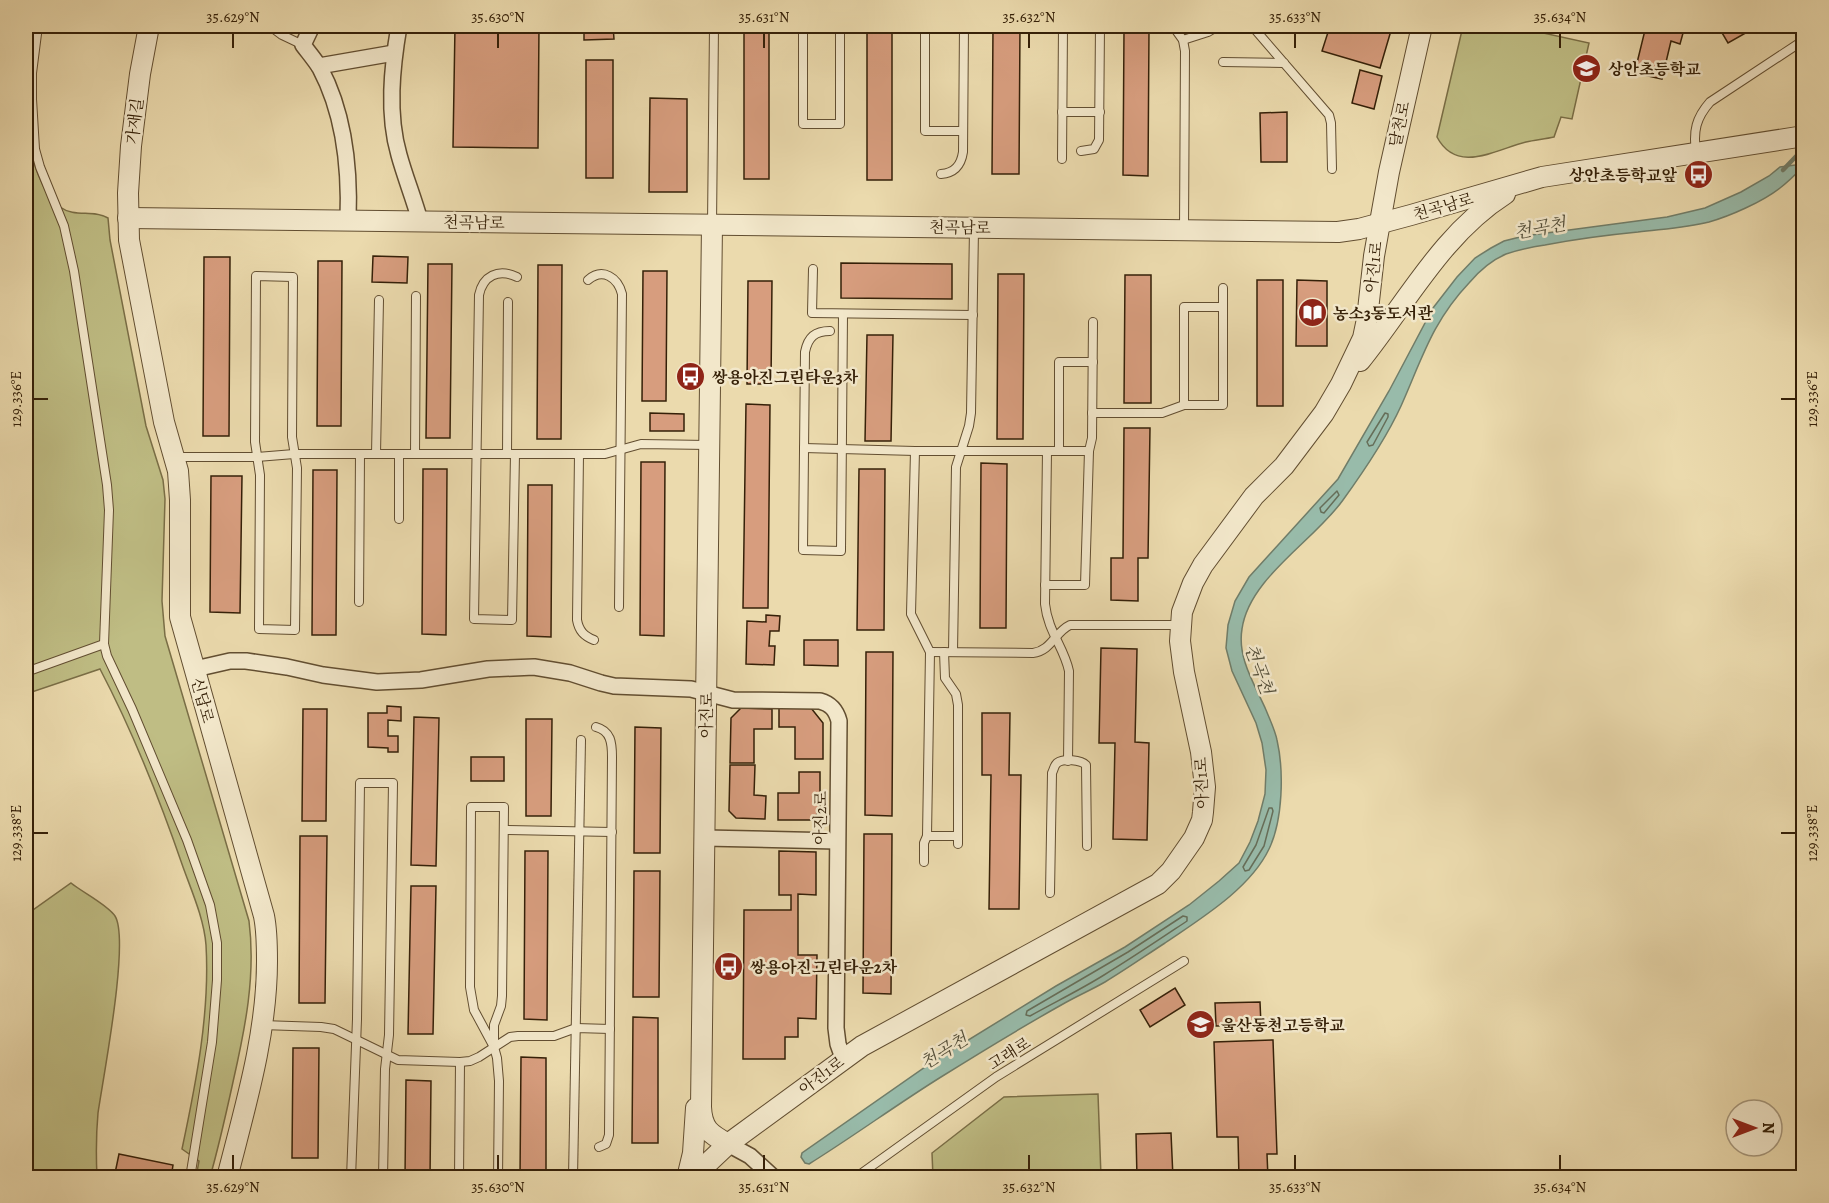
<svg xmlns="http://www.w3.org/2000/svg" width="1829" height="1203" viewBox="0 0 1829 1203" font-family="Alegreya,'Noto Serif KR',serif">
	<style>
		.green { fill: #bfbd84; stroke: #7a6e46; stroke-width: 1.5 }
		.water { fill: #98bbaa; stroke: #707d69; stroke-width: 1.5 }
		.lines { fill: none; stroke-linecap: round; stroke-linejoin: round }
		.shore { stroke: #666e59; stroke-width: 1.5 }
		.stream { stroke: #707d69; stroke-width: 4.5 }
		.building { fill: #d79d7e; stroke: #352008; stroke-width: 1.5 }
		.service-casing { stroke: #624e31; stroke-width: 10 }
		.minor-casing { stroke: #624e31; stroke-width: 18 }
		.tertiary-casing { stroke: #624e31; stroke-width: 22 }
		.service { stroke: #f2e7ca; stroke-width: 8 }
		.minor { stroke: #f2e7ca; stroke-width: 15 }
		.tertiary { stroke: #f2e7ca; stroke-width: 20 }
		.ticks { fill: none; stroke: #352008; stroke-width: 2 }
		.labels { text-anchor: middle; stroke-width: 5; stroke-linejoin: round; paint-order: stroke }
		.poi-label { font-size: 16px; font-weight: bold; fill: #352008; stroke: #f2e7ca; text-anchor: start }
		.street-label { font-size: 16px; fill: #352008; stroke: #f2e7ca }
		.water-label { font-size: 18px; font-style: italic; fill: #534e39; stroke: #f2e7ca }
		.neatline { fill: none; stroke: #352008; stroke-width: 2 }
		.ticks-label { font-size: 15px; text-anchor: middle; fill: #352008 }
	</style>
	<rect width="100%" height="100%" fill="#ebdaad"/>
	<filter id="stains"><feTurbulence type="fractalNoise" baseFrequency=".00333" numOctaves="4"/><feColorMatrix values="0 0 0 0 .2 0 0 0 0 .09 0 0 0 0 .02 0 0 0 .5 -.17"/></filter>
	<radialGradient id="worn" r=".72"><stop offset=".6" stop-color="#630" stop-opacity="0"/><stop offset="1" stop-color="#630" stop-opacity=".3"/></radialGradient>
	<g class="green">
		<path d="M26,26H31C26,76 19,134 41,181C46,192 50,200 60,207C75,218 93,209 108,218L110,240L146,426L163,480L165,499L162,601L165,636L249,921C256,976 245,1029 233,1082C226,1114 219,1146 210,1177H196L199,1161L182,1149C196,1083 210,1013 206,945C204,919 192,892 183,867C160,800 133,732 100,669L26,694Z"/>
		<path d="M1463,26H1511L1589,43L1572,119L1561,117L1554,137C1545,139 1535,140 1526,142C1497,149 1457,175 1437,137Z"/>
		<path d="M71,883C82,892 108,905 115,916C130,940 103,1078 98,1113C96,1135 96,1156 97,1177H26V915Z"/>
		<path d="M1098,1094L1101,1177H933L932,1153L1004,1097Z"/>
	</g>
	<path class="water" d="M1803,164V167C1796,174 1788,182 1780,188C1762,202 1730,216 1709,222C1686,228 1662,229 1638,232C1607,235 1576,239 1545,245C1532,247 1518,250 1506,254C1492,260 1479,271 1469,283C1432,322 1422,359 1401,406C1386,439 1364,471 1343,500C1314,541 1249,578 1242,629C1237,658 1255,685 1266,710C1270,720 1275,730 1277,740C1284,771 1283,820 1269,849C1250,889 1200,919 1165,943C1145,956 1125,970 1105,982C1091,990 1077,996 1063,1004C1022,1027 981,1052 941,1077C896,1105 854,1136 809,1164L805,1163L801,1157L802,1153L931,1063L1056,986L1125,947L1189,905L1219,881L1239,863L1250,842L1258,821L1265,794L1266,770L1262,743L1256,723L1232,671L1226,648L1228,625L1235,601L1249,577L1338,479L1389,391L1433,308L1457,277L1475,258L1491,248L1504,241L1524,236L1667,217L1705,208L1741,192L1769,176L1780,167Z"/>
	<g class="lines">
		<g class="shore">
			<path d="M1385,413L1388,414V417L1373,445L1369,446L1367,442Z"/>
			<path d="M1337,491L1339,495L1324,513L1321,512L1320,508Z"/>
			<path d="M1269,808H1272L1273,811L1264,846L1249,870L1245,871L1243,867L1256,845Z"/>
			<path d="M1183,916L1187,917V921C1160,939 1132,958 1104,975C1080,990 1055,1002 1030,1016L1026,1015L1027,1011L1128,952Z"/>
		</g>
		<path class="stream" d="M1783,170L1804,148"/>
	</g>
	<g class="building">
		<path d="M353,26H374L372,31Z"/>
		<path d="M455,26H539L538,148L453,147Z"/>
		<path d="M584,26H613L614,39L584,40Z"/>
		<rect x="744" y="26" width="25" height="153"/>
		<rect x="867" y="26" width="25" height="154"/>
		<path d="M993,26H1020L1019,174H992Z"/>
		<path d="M1330,26H1379L1390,34L1380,68L1322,51Z"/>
		<path d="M1646,26H1685L1680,44L1671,41L1662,79L1639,74L1640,68L1636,67Z"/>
		<path d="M1718,26H1758L1728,43Z"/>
		<path d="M1124,30H1149L1148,176L1123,175Z"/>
		<rect x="586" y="60" width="27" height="118"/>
		<path d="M1360,70L1382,76L1374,109L1352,103Z"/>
		<path d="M650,98L687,99V192H649Z"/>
		<path d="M1287,112V162H1261L1260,113Z"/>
		<path d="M373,256L408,257L407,283L372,282Z"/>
		<path d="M204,257H230L229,436H203Z"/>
		<path d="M318,261H342L341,426H317Z"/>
		<path d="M841,263L952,264V299L841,298Z"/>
		<path d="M428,264H452L450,438H426Z"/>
		<path d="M538,265H562L561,439H537Z"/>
		<path d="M643,271H667L666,401H642Z"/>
		<path d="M998,274H1024L1023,439H997Z"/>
		<path d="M1125,275H1151V403H1124Z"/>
		<rect x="1257" y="280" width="26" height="126"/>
		<path d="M1297,280L1327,281V346H1296Z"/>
		<path d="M748,281H772L771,384H747Z"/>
		<path d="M867,335H893L891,441H865Z"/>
		<path d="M746,404L770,405L768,608H743Z"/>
		<path d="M650,413L684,414V431H650Z"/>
		<path d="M1124,428H1150L1148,558H1138V601L1111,600V558H1123Z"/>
		<path d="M641,462H665L664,636L640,635Z"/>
		<path d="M981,463L1007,464L1006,628H980Z"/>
		<path d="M423,469H447L446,635L422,634Z"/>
		<path d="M859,469H885L884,630H857Z"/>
		<path d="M313,470H337L336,635H312Z"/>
		<path d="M211,476H242L240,613L210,612Z"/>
		<path d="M528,485H552L551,637L527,636Z"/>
		<path d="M766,615L780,616L779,631H770L769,646H775L774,665L746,664L747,621L766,622Z"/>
		<path d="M804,640H838V666L804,665Z"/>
		<path d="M1101,648L1137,649L1135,742L1149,743L1147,840L1113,839L1115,743H1099Z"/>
		<path d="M866,652H893L892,816L865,815Z"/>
		<path d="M387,706L401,707V721L388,720V736H398V752H388V748L368,747V713H387Z"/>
		<path d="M741,708L772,709V729H754V763H730L731,718Z"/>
		<path d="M779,708H811L823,723V759H795V727H779Z"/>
		<path d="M303,709H327L326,821H302Z"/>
		<path d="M982,713H1010L1009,775H1021L1019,909H989L991,775H982Z"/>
		<path d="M414,717L439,718L436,866L411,865Z"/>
		<path d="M526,719H552L551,816H526Z"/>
		<path d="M635,727L661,728L660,853H634Z"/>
		<rect x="471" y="757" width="33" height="24"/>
		<path d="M730,765H755L754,795L766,796L765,819L736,818L729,811Z"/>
		<path d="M799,772H820V811L811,820H778V793H799Z"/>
		<path d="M864,834H892L891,994L863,993Z"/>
		<path d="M300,836H327L325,1003H299Z"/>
		<path d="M525,851H548L547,1020L524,1019Z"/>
		<path d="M779,851L816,852V895L798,894V955H817L816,1019L798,1018V1037H785V1059H743L744,910H791V895H779Z"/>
		<path d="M634,871H660L659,997H633Z"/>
		<path d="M411,886H436L433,1034H408Z"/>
		<path d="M1175,988L1185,1005L1150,1027L1140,1010Z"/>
		<path d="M1260,1002L1261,1025L1216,1026L1215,1003Z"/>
		<path d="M633,1017L658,1018V1143H632Z"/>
		<path d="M1273,1040L1277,1154H1267L1268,1178H1239L1238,1137H1217L1214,1042Z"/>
		<path d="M293,1048H319L318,1158H292Z"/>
		<path d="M521,1057L546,1058V1178H520Z"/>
		<path d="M406,1080L431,1081L430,1178H405Z"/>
		<path d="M1171,1133L1173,1178H1137L1136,1134Z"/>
		<path d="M119,1154L173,1165L171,1178H114Z"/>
	</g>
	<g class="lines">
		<defs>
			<g id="service">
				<path d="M38,26L32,73V99L35,149L40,167L64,226L74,271L107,485L109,510L104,644L107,656L132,709L187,840L210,905L217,943V980L212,1042L190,1178"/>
				<path d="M270,26L282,35L303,45"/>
				<path d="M803,26V124H840V26"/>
				<path d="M925,26V131H963"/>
				<path d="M1173,26L1183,40L1185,51L1184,229"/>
				<path d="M1252,26L1329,115L1331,123L1332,169"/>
				<path d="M1183,40L1208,32L1218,26"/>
				<path d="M1223,62L1284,63"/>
				<path d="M1062,112H1100"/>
				<path d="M1081,151L1094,149L1099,140L1100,26"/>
				<path d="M1696,152C1693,131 1696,118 1710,102L1804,40"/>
				<path d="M1062,159L1063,26"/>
				<path d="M941,174C955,173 961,165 963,152L964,26"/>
				<path d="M712,225L714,26"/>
				<path d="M813,269L812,313L973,315"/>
				<path d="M256,276L293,277L292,437L297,468L295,630L259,629L260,475L255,442Z"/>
				<path d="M588,280C603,267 618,278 622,294L619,607"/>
				<path d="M830,331C815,331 808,337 805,352L803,550L841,551L843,314"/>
				<path d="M1184,405V307H1223"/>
				<path d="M1092,413H1162L1184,405H1223V288"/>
				<path d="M804,448L915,451H1089"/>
				<path d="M915,451L911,614L930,652L927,836L924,843V862"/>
				<path d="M1047,451L1045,604C1048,632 1064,647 1069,671L1068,761"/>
				<path d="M1059,451V362H1093"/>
				<path d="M376,454L379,300"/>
				<path d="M399,454V519"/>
				<path d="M415,454L416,296"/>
				<path d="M507,454L508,302"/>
				<path d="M515,454L512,620L474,619L479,295C483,276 498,268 517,277"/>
				<path d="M579,454L577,620C579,631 584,636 594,640"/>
				<path d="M176,457H257L294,454H605L641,444L708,445"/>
				<path d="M1045,585H1085L1089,451L1092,438L1093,322"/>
				<path d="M359,602L360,454"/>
				<path d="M930,652L1033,653C1051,651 1055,632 1070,625H1180"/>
				<path d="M944,652L945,678L956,694L958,705V844"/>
				<path d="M953,652L956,467L969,426L971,413L974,229"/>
				<path d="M26,672L104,644"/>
				<path d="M596,727C611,731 612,743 612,757L609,1135L606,1144L599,1147"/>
				<path d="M504,830L612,832"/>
				<path d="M927,836H958"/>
				<path d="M1050,893L1052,773C1054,769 1054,766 1057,763C1064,758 1081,760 1086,765L1087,846"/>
				<path d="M262,1025L321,1027L334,1029L398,1060L460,1062L470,1061L479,1057L510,1037L518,1036H554L576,1028L610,1029"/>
				<path d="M494,1047V1025L501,1006L502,996L504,807H471L470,987L474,1010L494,1047L497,1058L499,1081L498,1178"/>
				<path d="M351,1178L357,1019L360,783H393L389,1035L385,1069L383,1178"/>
				<path d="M459,1178L460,1062"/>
				<path d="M573,1178L581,740"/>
				<path d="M855,1178L996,1077L1184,961"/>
			</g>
			<g id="minor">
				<path d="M312,26L303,45C309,53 315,60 320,68C344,113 350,169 348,220"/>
				<path d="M399,26C392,67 387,114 399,155C405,177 414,199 420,221"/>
				<path d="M319,66L394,53"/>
				<path d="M195,669L230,661H246L287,667L323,675L377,682L421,680L488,669L534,667L570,673L601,683L614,686L691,689L733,700L820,701C831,704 836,710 839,721L836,1028L838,1044L843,1058"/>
				<path d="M705,838L837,841"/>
				<path d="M728,1144L750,1156L774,1178"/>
			</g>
			<g id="tertiary">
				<path d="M149,26L140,74L131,146L128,193L129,240L164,422L178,471L180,500V617L264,916C267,931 267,946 267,961C267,1035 245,1107 227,1178"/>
				<path d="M128,218L1338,232L1359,229L1411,215L1542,177L1804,136"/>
				<path d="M712,225L701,1107C702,1129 710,1134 728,1144"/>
				<path d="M1360,361C1406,304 1442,234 1505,194"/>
				<path d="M687,1178L693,1153L696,1108"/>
				<path d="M692,1178L728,1144L862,1046L1158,884L1171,871L1194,838L1202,820L1203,812L1205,787L1201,752L1184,672L1180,641L1182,612L1193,583L1203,565L1254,496L1284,466L1324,413L1341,384L1363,338L1367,319L1374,256L1389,172L1422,26"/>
			</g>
		</defs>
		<use href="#service" class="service-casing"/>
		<use href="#minor" class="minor-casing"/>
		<use href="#tertiary" class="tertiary-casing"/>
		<use href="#service" class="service"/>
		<use href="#minor" class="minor"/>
		<use href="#tertiary" class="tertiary"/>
	</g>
	<path class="ticks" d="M233,33V48M498,33V48M764,33V48M1029,33V48M1295,33V48M1560,33V48M33,399H48M1781,399H1796M33,833H48M1781,833H1796M233,1155V1170M498,1155V1170M764,1155V1170M1029,1155V1170M1295,1155V1170M1560,1155V1170"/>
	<defs>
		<symbol id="school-disc" viewBox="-11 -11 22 22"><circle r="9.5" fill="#8f2418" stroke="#f2e7ca"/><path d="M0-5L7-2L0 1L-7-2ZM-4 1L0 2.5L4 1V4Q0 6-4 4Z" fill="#fff"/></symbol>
		<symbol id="bus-disc" viewBox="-11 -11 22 22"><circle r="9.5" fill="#8f2418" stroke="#f2e7ca"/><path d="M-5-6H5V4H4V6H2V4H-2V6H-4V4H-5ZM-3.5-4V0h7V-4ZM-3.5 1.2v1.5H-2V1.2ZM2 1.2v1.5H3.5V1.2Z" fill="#fff"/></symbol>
		<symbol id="library-disc" viewBox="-11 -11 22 22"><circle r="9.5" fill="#8f2418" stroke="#f2e7ca"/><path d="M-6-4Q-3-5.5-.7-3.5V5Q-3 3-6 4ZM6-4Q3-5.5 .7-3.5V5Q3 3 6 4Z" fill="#fff"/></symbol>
	</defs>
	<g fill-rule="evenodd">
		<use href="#school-disc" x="1570" y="52" width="33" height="33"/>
		<use href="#bus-disc" x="1682" y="158" width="33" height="33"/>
		<use href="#library-disc" x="1296" y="296" width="33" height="33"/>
		<use href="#bus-disc" x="674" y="360" width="33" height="33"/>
		<use href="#bus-disc" x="712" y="950" width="33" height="33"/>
		<use href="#school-disc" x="1184" y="1008" width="33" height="33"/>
	</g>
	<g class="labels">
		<g class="poi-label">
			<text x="1608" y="75">상안초등학교</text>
			<text x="1677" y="181" text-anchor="end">상안초등학교앞</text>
			<text x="1333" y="319">농소3동도서관</text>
			<text x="712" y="383">쌍용아진그린타운3차</text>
			<text x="750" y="973">쌍용아진그린타운2차</text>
			<text x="1221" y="1031">울산동천고등학교</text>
		</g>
		<g class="street-label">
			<text transform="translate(134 121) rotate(-83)" y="6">가재길</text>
			<text transform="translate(1399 124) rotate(-78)" y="6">달천로</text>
			<text transform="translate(1443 206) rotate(-16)" y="6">천곡남로</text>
			<text transform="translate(474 222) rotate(1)" y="6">천곡남로</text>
			<text transform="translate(960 227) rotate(1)" y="6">천곡남로</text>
			<text transform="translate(1373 267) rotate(-83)" y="6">아진1로</text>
			<text transform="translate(203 700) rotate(75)" y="6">신답로</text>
			<text transform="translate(706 715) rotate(-89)" y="6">아진로</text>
			<text transform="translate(1201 783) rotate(-92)" y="6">아진1로</text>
			<text transform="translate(820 818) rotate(-89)" y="6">아진2로</text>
			<text transform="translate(1009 1053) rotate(-32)" y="6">고래로</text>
			<text transform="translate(821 1075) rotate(-37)" y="6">아진1로</text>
		</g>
		<g class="water-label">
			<text transform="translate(1540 228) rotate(-10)" y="6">천곡천</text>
			<text transform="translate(1259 669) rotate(70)" y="6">천곡천</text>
			<text transform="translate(944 1051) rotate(-32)" y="6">천곡천</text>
		</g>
	</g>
	<rect width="1829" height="1203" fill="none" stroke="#ebdaad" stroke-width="66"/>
	<g transform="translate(1754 1128) rotate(90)"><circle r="28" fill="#f2e7ca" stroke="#a6977c" stroke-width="1.5"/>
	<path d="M0-4.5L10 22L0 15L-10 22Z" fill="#8f2418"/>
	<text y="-9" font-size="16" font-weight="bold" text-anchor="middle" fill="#352008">N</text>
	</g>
	<rect x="33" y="33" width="1763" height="1137" class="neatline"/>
	<g class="ticks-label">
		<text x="233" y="22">35.629°N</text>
		<text x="498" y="22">35.630°N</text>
		<text x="764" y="22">35.631°N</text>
		<text x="1029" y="22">35.632°N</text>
		<text x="1295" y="22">35.633°N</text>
		<text x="1560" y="22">35.634°N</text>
		<text transform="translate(1812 399) rotate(-90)" y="5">129.336°E</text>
		<text transform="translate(16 399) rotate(-90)" y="5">129.336°E</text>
		<text transform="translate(1812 833) rotate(-90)" y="5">129.338°E</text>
		<text transform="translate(16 833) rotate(-90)" y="5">129.338°E</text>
		<text x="233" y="1192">35.629°N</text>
		<text x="498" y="1192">35.630°N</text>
		<text x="764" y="1192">35.631°N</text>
		<text x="1029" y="1192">35.632°N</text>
		<text x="1295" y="1192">35.633°N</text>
		<text x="1560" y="1192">35.634°N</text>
	</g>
	<rect width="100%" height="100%" filter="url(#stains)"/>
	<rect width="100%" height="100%" fill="url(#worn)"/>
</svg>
